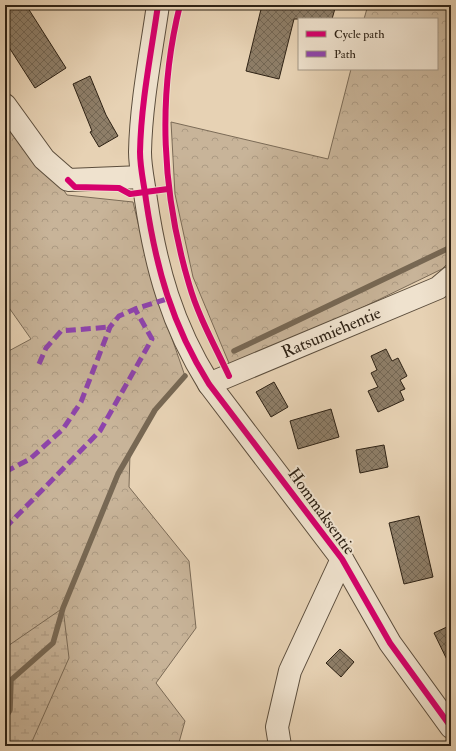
<svg xmlns="http://www.w3.org/2000/svg" width="456" height="751" viewBox="0 0 456 751" font-family="'IM FELL Double Pica',serif">
	<style>
		.forest { fill: url(#forest-crowns); stroke: #7b6b57 }
		.wetland { fill: url(#wetland-marsh); stroke: #7b6b57 }
		.lines { fill: none; stroke-linecap: round; stroke-linejoin: round }
		.stream { stroke: #776854; stroke-width: 5.5 }
		.building { fill: url(#building-cross-hatch); stroke: #2e2215 }
		.minor-casing { stroke: #5c4e3d; stroke-width: 24 }
		.minor { stroke: #efe2ce; stroke-width: 22 }
		.quiet { stroke: #8e44ad; stroke-width: 5; stroke-dasharray: 10 5; stroke-linecap: butt }
		.cycleway-casing { stroke: #efe2ce; stroke-width: 8 }
		.cycleway { stroke: #d6006c; stroke-width: 6 }
		.labels { text-anchor: middle; stroke-width: 4; stroke-linejoin: round; paint-order: stroke }
		.street-label { font-size: 17px; fill: #2e2215; stroke: #efe2ce }
	</style>
	<defs>
		<pattern id="forest-crowns" width="20" height="18" patternUnits="userSpaceOnUse"><rect width="20" height="18" fill="#c8b499"/><path d="M2 6a3 3 0 1 1 6 0M12 15a3 3 0 1 1 6 0" fill="none" stroke="#ac9a83"/></pattern>
		<pattern id="wetland-marsh" width="20" height="14" patternUnits="userSpaceOnUse"><rect width="20" height="14" fill="#c8b499"/><path d="M1 5h8M5 5V1M11 12h8M15 12V8" fill="none" stroke="#ac9a83"/></pattern>
		<pattern id="building-cross-hatch" width="8" height="8" patternUnits="userSpaceOnUse"><rect width="8" height="8" fill="#8e7e68"/><path d="M0 0l8 8M0 8l8-8" fill="none" stroke="#746754"/></pattern>
	</defs>
	<rect width="100%" height="100%" fill="#e7d2b4"/>
	<filter id="stains"><feTurbulence type="fractalNoise" baseFrequency=".005" numOctaves="4"/><feColorMatrix values="0 0 0 0 .2 0 0 0 0 .09 0 0 0 0 .02 0 0 0 .5 -.17"/></filter>
	<radialGradient id="worn" r=".72"><stop offset=".6" stop-color="#630" stop-opacity="0"/><stop offset="1" stop-color="#630" stop-opacity=".3"/></radialGradient>
	<g class="forest">
		<path d="M368,5H451V260L442,269L345,316L231,368L193,277L175,194L171,122L328,159L351,69H437V19H364Z"/>
		<path d="M19,125L67,195L133,202L152,281L185,376L155,410L130,453L129,487L189,561L196,628L156,683L185,721L178,746H5V353L31,339L5,302V134Z"/>
	</g>
	<path class="wetland" d="M63,608L69,658L30,746H5V648Z"/>
	<g class="lines">
		<g class="stream">
			<path d="M234,351L449,248L451,245"/>
			<path d="M5,718L10,710L11,680L53,643L63,608L118,474L155,410L185,376"/>
		</g>
	</g>
	<g class="building">
		<path d="M16,5H26L66,68L35,88L5,41V12Z"/>
		<path d="M262,5H336L332,19H294L279,79L246,71Z"/>
		<path d="M90,76L106,115L118,136L99,147L90,132L92,131L73,84Z"/>
		<path d="M386,349L392,361L398,358L407,376L400,380L405,389L400,391L404,400L378,412L368,391L378,387L371,373L377,370L371,356Z"/>
		<path d="M274,382L288,407L271,417L256,392Z"/>
		<path d="M331,409L339,437L298,449L290,421Z"/>
		<path d="M384,445L388,467L360,473L356,450Z"/>
		<path d="M419,516L433,577L404,584L389,523Z"/>
		<path d="M451,625V668L434,633Z"/>
		<path d="M340,649L354,662L341,677L326,663Z"/>
	</g>
	<g class="lines">
		<defs>
			<g id="minor">
				<path d="M158,5C151,54 141,103 140,152C140,168 144,184 146,200C156,268 172,325 209,384L342,559L390,643L451,727"/>
				<path d="M5,105L44,159L68,180L142,177"/>
				<path d="M209,384L438,288L451,277"/>
				<path d="M280,746L277,727L290,671L342,559"/>
			</g>
		</defs>
		<use href="#minor" class="minor-casing"/>
		<use href="#minor" class="minor"/>
		<g class="quiet">
			<path d="M39,364L46,348L61,331L110,327"/>
			<path d="M5,472L30,459L63,429L81,402L110,327L119,316L135,309L167,299"/>
			<path d="M5,528L100,431L152,339L135,309"/>
		</g>
		<defs>
			<g id="cycleway">
				<path d="M158,5C151,54 141,103 140,152C140,168 144,184 146,200C156,268 172,325 209,384L342,559L390,643L451,727"/>
				<path d="M180,5C157,97 162,193 189,284C198,316 215,346 229,376"/>
				<path d="M68,180L75,187L119,188L130,194L168,189"/>
			</g>
		</defs>
		<use href="#cycleway" class="cycleway-casing"/>
		<use href="#cycleway" class="cycleway"/>
	</g>
	<g class="labels">
		<g class="street-label">
			<text transform="translate(331 332) rotate(-23)" y="6">Ratsumiehentie</text>
			<text transform="translate(322 511) rotate(54)" y="6">Hommaksentie</text>
		</g>
	</g>
	<rect width="456" height="751" fill="none" stroke="#e7d2b4" stroke-width="20"/>
	<rect x="6" y="6" width="444" height="739" fill="none" stroke="#2e2215" stroke-width="2"/>
	<rect x="10" y="10" width="436" height="731" fill="none" stroke="#2e2215"/>
	<rect x="298" y="18" width="140" height="52" fill="#efe2ce" stroke="#a29584"/>
	<rect x="306" y="31" width="20" height="6" fill="#d6006c" stroke="#a29584"/>
	<text x="334" y="38" font-size="12" fill="#2e2215">Cycle path</text>
	<rect x="306" y="51" width="20" height="6" fill="#8e44ad" stroke="#a29584"/>
	<text x="334" y="58" font-size="12" fill="#2e2215">Path</text>
	<rect width="100%" height="100%" filter="url(#stains)"/>
	<rect width="100%" height="100%" fill="url(#worn)"/>
</svg>
